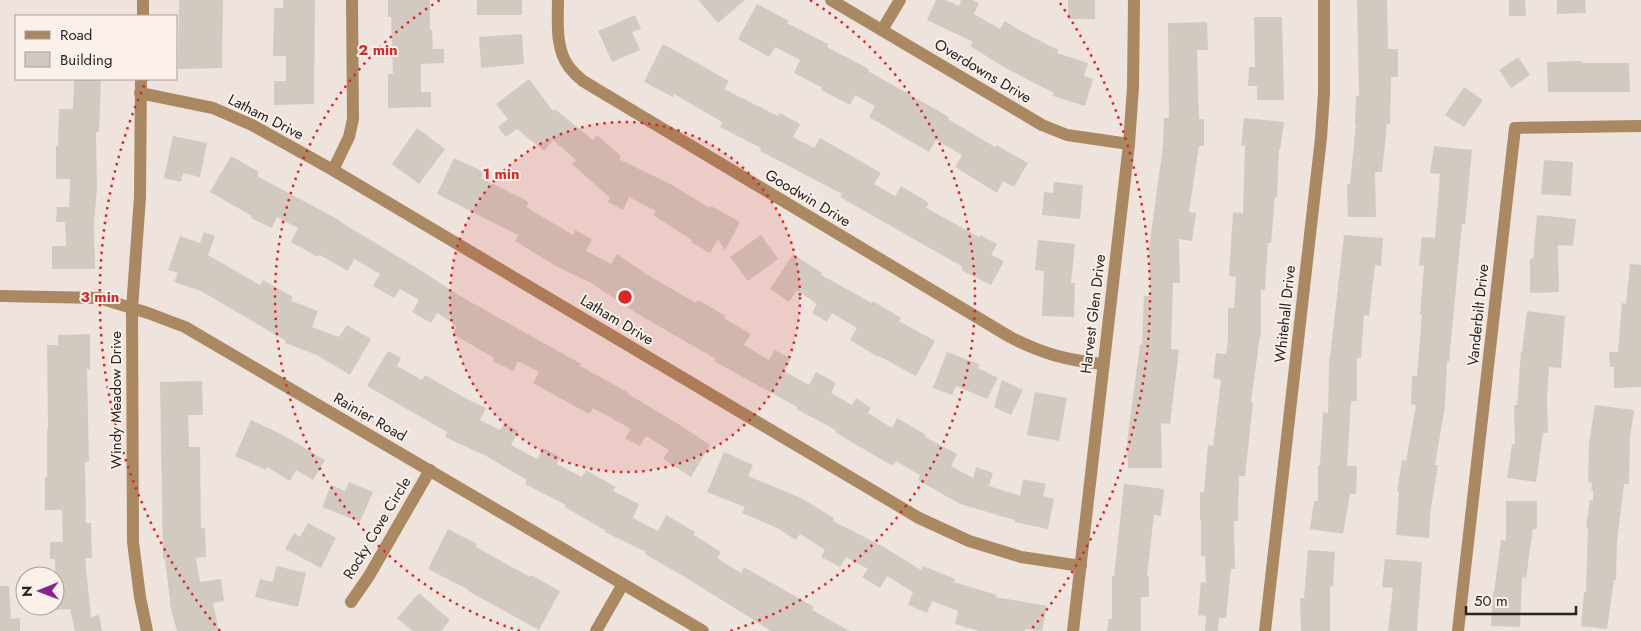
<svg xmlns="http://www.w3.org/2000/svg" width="1641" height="631" viewBox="0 0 1641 631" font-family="Jost,sans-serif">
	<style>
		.building { fill: #d2cac1 }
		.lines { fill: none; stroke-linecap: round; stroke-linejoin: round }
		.minor { stroke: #aa8861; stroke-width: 12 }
		.ring { fill: none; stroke: #d62828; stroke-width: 2.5; stroke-dasharray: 2.5 5 }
		.labels { text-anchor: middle; stroke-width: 4; stroke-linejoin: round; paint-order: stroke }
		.street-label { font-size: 15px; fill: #282422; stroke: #fcf0ea }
		.centre { fill: #d62828; stroke: #fcf0ea; stroke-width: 2.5 }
		.ring-label { font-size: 15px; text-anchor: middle; font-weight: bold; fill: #d62828; stroke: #fcf0ea; stroke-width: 4; stroke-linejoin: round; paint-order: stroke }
	</style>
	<rect width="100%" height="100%" fill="#efe3dd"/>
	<g class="building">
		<path d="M179,0H223L222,68L178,69Z"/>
		<path d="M283,0H315L314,104L274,105V81H286V56H273L274,8H283Z"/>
		<path d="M388,0H430V30H432L433,49H444V63L421,64V92H431V107L388,108V74H393L391,17H388Z"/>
		<rect x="477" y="0" width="45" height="15"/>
		<path d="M698,0H745L718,23Z"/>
		<path d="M936,0H946L959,6L961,0H972L979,3L974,14L1000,29L1005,21L1019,30L1058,50L1057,53L1088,63L1084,76L1093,79L1085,106L1053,96L1054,93L1007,69L970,46L973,42L927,20Z"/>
		<rect x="1068" y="0" width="27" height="19"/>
		<path d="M1357,0H1387L1388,49H1398V77H1391L1390,124H1387L1382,172H1375L1376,217H1348L1347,184H1350L1356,124H1355L1356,96H1359Z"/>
		<path d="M1509,0H1525L1526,16H1509Z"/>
		<path d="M1557,0H1585L1586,13L1557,14Z"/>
		<path d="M757,4L789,21L787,23L828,44L827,47L869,69L868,71L949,117L948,119L995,147L996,145L1028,163L1014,187L1003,181L997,193L955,167L962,155L936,140L929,152L869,117L875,106L855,95L850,105L821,90L823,88L794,73L800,60L775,47L769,57L738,39Z"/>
		<path d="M635,15L641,29L632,32L640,50L612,62L598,31Z"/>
		<path d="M1254,17H1282L1284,100H1257V86H1248L1249,67H1255Z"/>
		<path d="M1207,22L1208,50H1197L1199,119H1204V146H1199L1189,212L1196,213L1192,241L1179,239L1180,283H1173L1171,349L1179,350L1170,424L1161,423L1162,468H1128L1127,442L1140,345H1142L1144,296H1150L1149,248L1163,146L1164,118H1169L1168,23Z"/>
		<path d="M522,34L524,64L481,68L479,37Z"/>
		<path d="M663,44L729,81L724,89L778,116L780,113L800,124L793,137L814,148L820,138L881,173L874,184L895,196L901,186L929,203L926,208L979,237L980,235L997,244L991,255L1004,261L991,285L961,270L963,267L840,197L842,194L760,151L761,148L720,127L722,122L674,94L673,97L644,82Z"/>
		<path d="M1518,57L1530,75L1511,88L1499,70Z"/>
		<path d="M1582,61V63H1629L1630,92H1548L1547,62Z"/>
		<path d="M74,79H101L99,132H96L97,188L94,224L95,269H52V246H66L65,222H56L57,207H69L70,179H56V146H58L59,109H73Z"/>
		<path d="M529,79L553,111L555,109L593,140L597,135L621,156L619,159L672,185L710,208L711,206L740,222L725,250L718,240L710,253L691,242L692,240L653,215L656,211L629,197L623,210L608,202L610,198L572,164L576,160L553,140L544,151L517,129L506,137L498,127L508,119L496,104Z"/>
		<path d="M1464,87L1483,100L1464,127L1445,115Z"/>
		<path d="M1244,118L1284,122L1280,150L1279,149L1277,197H1275L1271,243H1268L1265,290H1261V336H1260L1251,402L1253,403L1245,476H1239L1238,521H1234L1235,569H1231L1226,618H1219L1218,631H1205L1206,616L1198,615L1201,582L1206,583L1205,556H1201V520H1200V492H1204L1208,445L1213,446L1221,380L1213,378L1216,353L1226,354L1228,339V308H1234L1236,277L1229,276L1233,212L1243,213L1245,146L1241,145Z"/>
		<path d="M417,128L445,149L419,184L392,164Z"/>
		<path d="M173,136L207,143L200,177L183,173L181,182L164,178Z"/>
		<path d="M1434,146L1472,150L1465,224H1462L1449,362L1447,361L1445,406L1435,465H1438L1431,508L1429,538L1396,535L1399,492H1397L1402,460L1406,461L1416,405L1411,404L1412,376H1417L1422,314H1420L1424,266L1419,265L1422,237L1435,238L1440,174L1430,173Z"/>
		<path d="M231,156L259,172L257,176L339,220V221L425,273L460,296L581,364L580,366L629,393L628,394L675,422L710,445L691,477L663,459L669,450L646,436L640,446L625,438L631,429L593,408L589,414L533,383L539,372L518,361L513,371L493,361L494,358L453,334L457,326L437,313L431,323L412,312L419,300L400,289L394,298L373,286L380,274L354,259L348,271L320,255L318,257L291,242L298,228L277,217L272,228L251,218L252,216L210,192Z"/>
		<path d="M454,158L484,172L481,178L529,202L526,207L573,235L575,230L592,239L586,251L611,264L617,254L646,274L696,303L698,300L726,316L724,318L751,334L744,345L769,360L775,350L791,359L784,371L809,385L816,372L836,383L831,393L852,405L856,398L871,408L868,413L892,428L897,418L926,435L925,437L957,454L951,466L973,478L976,467L993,473L989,486L1020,496L1023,479L1046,484L1043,496L1054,499L1048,529L1015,522V520L960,504L918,480L920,475L896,461L893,466L860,447L835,432L836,430L796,409L797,407L714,361L716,359L636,313L591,283L556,266L515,241L518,235L437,194Z"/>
		<path d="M1544,160L1573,162L1571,196L1541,194Z"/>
		<path d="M1054,182L1083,185L1080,219L1042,215L1044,192L1053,193Z"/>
		<path d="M1537,215L1576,219L1573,246L1558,245L1559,292L1530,293V259H1533Z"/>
		<path d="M204,232L215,236L208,255L260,285L263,280L293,297L291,301L318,311L312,327L339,337L347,325L371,339L350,375L317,355L285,343L286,341L201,291L174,282L178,273L168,270L180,236L200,243Z"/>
		<path d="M761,235L778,259L748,281L730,257Z"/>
		<path d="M1344,235L1383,238L1381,266L1375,265L1369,316L1364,315L1361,358H1357V401H1351L1347,466H1357L1356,494H1350L1343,534L1310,529L1314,501H1318V465H1320L1323,412L1328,413L1329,365Z"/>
		<path d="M1038,240L1075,244L1071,283H1075L1074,317L1042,316L1044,271L1035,270Z"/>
		<path d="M793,254L822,273L821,275L872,303L873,301L901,318L899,321L935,341L916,376L879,356L878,357L850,340L857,328L832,313L827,322L812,313L817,304L797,290L789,302L770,289Z"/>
		<path d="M1630,264L1641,265V387L1614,388V367H1610L1609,352H1618L1622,303L1626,304Z"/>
		<path d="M1527,311L1565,316L1561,368L1549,367L1547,397L1548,433H1543L1536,482L1507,478L1512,444L1515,445L1514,405H1517L1521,352H1522Z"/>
		<path d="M90,334V369H87L89,462H85L86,523H91L92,558H85L91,617L99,615L102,631H75L70,609L55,610V559H50V542H63L62,510H45V477H47V429H48L47,345H58V335Z"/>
		<path d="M388,351L401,358L397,366L422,380L425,375L463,397L486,408L480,420L500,430L504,424L518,431L511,445L537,459L543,448L560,457L557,464L582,477L586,470L616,487L613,491L639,504L633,518L658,531L666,515L695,532L694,535L721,552L717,558L741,573L744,567L814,607L812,610L850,631H771L685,577L645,554L646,552L605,532L606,531L565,507L566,505L525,484L527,480L486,456L445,437L447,432L367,386Z"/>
		<path d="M947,352L979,364L978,368L998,378L987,399L956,386L952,395L933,388Z"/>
		<path d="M1002,380L1023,390L1011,415L994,407Z"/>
		<path d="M202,381L203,415H188L189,447H200L201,528H205L206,557L196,558L200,582L221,579L224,601L213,603L219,631H177L171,609L165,559H163L160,382Z"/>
		<path d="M1035,392L1067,398L1059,441L1027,435Z"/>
		<path d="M1595,405L1634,410L1630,438L1629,484H1624L1617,542L1616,580H1614L1607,629L1581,626L1584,592H1586L1588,528L1586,527L1590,500H1593V490H1591L1592,483L1588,482L1589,444Z"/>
		<path d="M251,420L283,435L325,460L313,480L296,470L290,481L267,467L266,470L235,456Z"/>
		<path d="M724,452L753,465L748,476L801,498L834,518L833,521L882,546L921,570L923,566L955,579L954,582L997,595L996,597L1047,606L1042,631L1025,629V631H979L955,624L958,611L932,601L927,613L908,605L913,592L887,576L880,588L862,577L868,569L846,557L840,567L821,557L825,550L800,534L796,540L777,528L742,513L745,507L707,492Z"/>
		<path d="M349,482L373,492L360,522L322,507L331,485L345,491Z"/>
		<path d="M1124,484L1164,489L1161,516L1154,515L1147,576H1149V597H1141V631H1107L1109,619H1112V576H1114Z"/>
		<path d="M1506,501H1537V529H1533L1526,578L1522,577L1520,627L1491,626L1493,592H1494L1501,540L1506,541Z"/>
		<path d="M308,523L336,538L321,568L285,549L294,533L300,537Z"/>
		<path d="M448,529L477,544L476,547L530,577L531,575L560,591L539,630L468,591L469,590L428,569Z"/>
		<path d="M1308,550L1335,552L1333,587L1330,586V631H1301L1300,598H1304Z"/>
		<path d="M1385,559L1422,562L1417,631H1388L1393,588L1382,587Z"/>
		<path d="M276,566L306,573L298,607L255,597L260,579L273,582Z"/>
		<path d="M0,586H9L11,619L20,618V631H0Z"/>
		<path d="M419,593L450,620L441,631H413L397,618Z"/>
	</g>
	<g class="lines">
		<g class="minor">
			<path d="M143,0V16"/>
			<path d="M558,0C558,22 555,48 569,67C573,72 578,77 583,81L1010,337C1043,354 1066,360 1103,364"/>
			<path d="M831,0L1042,125L1067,135L1129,144"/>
			<path d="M882,30L900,0"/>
			<path d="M141,79L140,197L132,309L133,542L140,597L147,631"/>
			<path d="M140,93L213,108L252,125L333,170L919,518L969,541L1021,557L1081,566"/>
			<path d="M333,170L349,137L353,119L352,0"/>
			<path d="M0,296L99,298L148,313L185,327L703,631"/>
			<path d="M351,602L369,576L430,470"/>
			<path d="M596,631L623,584"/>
			<path d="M1073,631L1129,144L1133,87L1134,0"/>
			<path d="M1265,631L1321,138L1324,93V0"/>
			<path d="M1458,631L1515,128L1641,126"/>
		</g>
	</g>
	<circle cx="625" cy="297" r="175" fill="#d62828" fill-opacity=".12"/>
	<g class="ring">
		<circle cx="625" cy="297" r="175"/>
		<path d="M520 631A350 350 0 0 1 440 0M810 0A350 350 0 0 1 730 631"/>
		<path d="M220 631A525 525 0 0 1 147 79M1060 3A525 525 0 0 1 1030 631"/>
	</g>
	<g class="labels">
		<g class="street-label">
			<text transform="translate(983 71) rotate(31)" y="5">Overdowns Drive</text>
			<text transform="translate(266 117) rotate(27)" y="5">Latham Drive</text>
			<text transform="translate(808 198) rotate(31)" y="5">Goodwin Drive</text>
			<text transform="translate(1093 314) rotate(-83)" y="5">Harvest Glen Drive</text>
			<text transform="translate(1285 314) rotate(-84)" y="5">Whitehall Drive</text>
			<text transform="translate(1478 315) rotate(-84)" y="5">Vanderbilt Drive</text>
			<text transform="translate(617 320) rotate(31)" y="5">Latham Drive</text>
			<text transform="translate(116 400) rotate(-90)" y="5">Windy Meadow Drive</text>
			<text transform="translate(370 417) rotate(30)" y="5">Rainier Road</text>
			<text transform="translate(377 528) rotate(-59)" y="5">Rocky Cove Circle</text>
		</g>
	</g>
	<circle cx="625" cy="297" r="8" class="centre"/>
	<g class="ring-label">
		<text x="378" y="55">2 min</text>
		<text x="501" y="179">1 min</text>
		<text x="100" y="302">3 min</text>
	</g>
	<rect x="15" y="15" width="162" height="65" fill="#fcf0ea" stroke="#a79e9a"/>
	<rect x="25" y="31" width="25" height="8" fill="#aa8861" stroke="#a79e9a"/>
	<text x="60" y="40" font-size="15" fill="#282422">Road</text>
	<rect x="25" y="52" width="25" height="15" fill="#d2cac1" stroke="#a79e9a"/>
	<text x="60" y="65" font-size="15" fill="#282422">Building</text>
	<g transform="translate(40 591) rotate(269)"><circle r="24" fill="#fcf0ea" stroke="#a79e9a"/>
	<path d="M0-4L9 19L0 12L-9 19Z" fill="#88248c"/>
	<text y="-8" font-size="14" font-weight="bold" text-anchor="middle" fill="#282422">N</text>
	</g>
	<path d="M1466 606v8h110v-8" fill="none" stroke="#282422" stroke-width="2.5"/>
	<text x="1474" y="606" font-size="15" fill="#282422" stroke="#fcf0ea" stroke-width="4" paint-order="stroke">50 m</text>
</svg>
